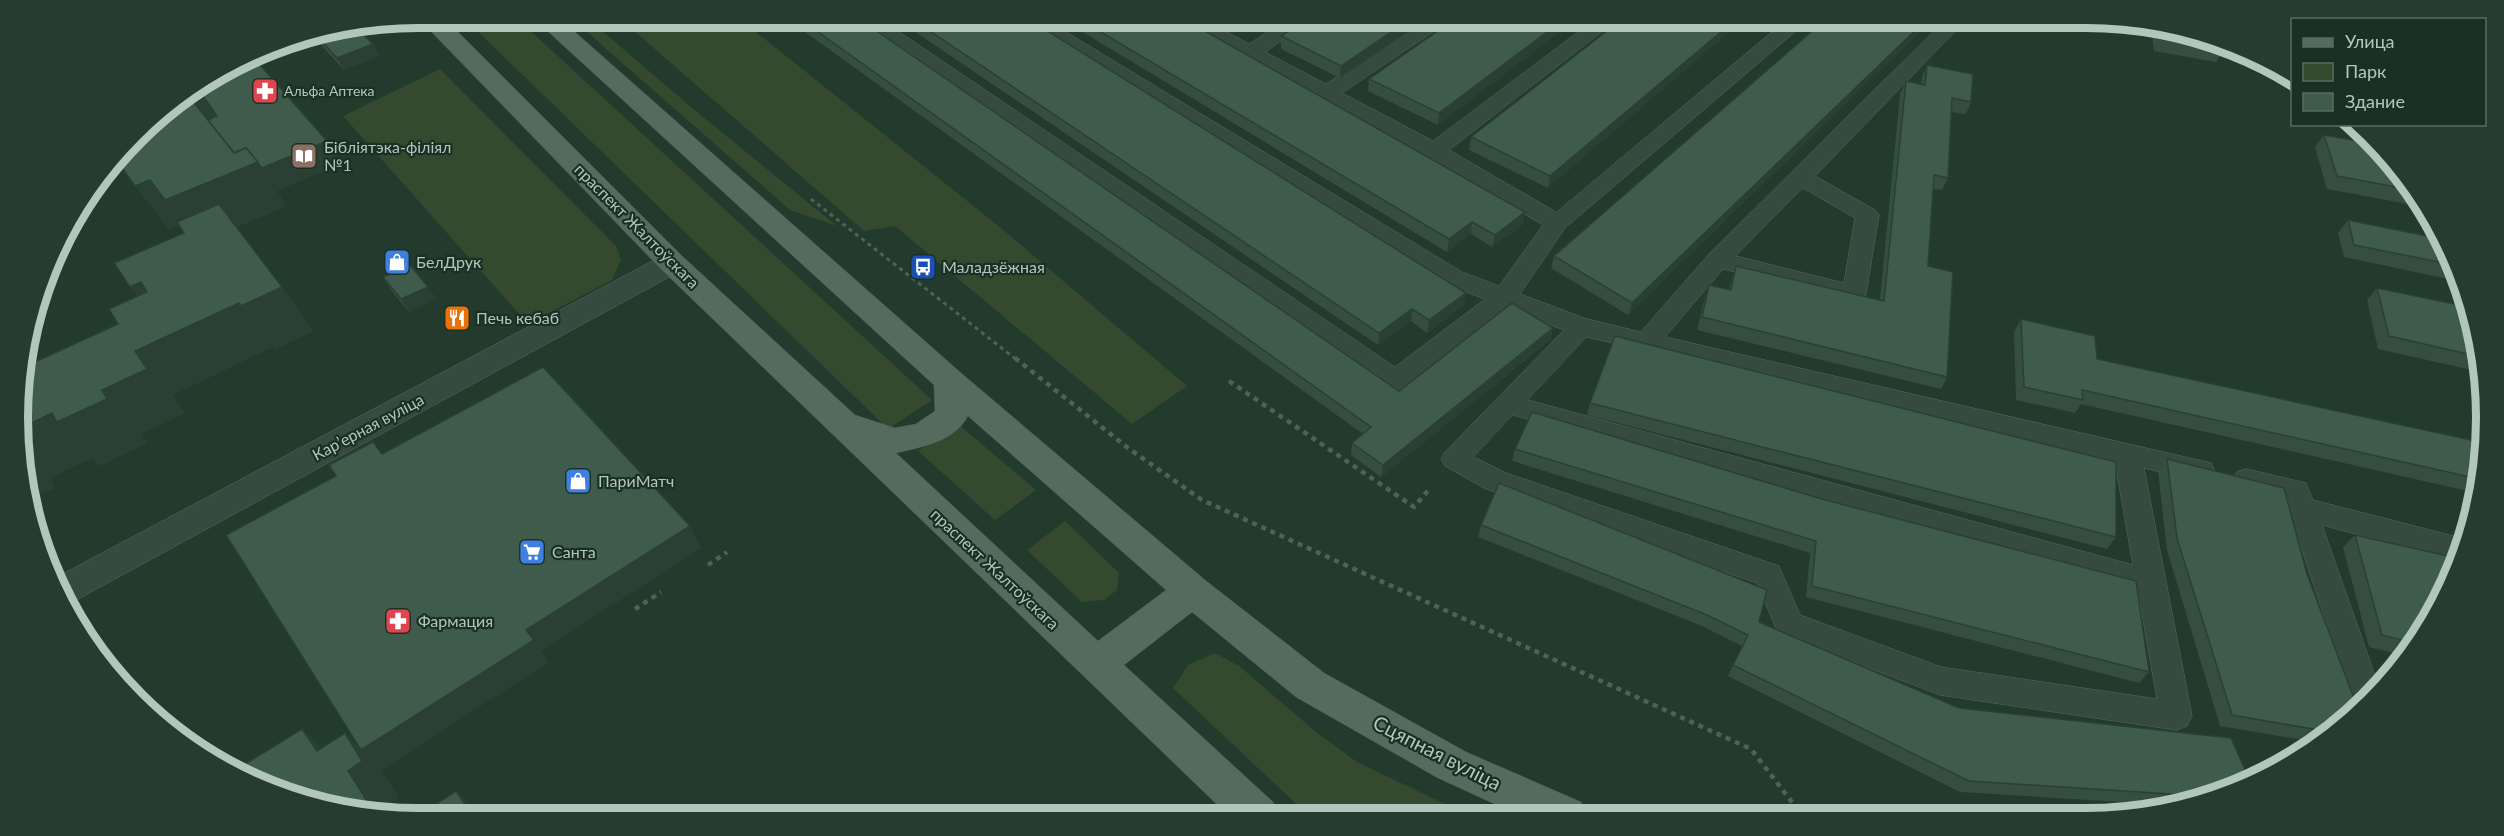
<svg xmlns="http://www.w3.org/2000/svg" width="2504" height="836" viewBox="0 0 2504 836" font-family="Lato,sans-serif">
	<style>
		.green { fill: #34492e }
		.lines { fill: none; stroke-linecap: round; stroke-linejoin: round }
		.lane-casing { stroke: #54695d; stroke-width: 1 }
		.street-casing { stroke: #54695d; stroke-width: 1 }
		.primary-casing { stroke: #42574b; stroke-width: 1 }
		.path-far1 { stroke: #4e644f; stroke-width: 3; stroke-dasharray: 4 4; stroke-linecap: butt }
		.path { stroke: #4e644f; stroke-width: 4.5; stroke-dasharray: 5 5; stroke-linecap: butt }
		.lane { fill: #364b3f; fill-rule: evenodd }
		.street { fill: #364b3f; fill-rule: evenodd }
		.primary { fill: #546b5e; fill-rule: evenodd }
		.wall { fill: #354e40 }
		.shaded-wall { fill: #2b4034 }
		.building { fill: #3e5b4b; stroke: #2b4034; stroke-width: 1.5 }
		.labels { text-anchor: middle; stroke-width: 4.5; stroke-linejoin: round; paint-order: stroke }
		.far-poi-label { font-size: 14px; fill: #b1c7bb; stroke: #1b3024; text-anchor: start }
		.poi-label { font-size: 16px; fill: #b1c7bb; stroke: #1b3024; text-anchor: start }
		.street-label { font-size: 16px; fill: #b1c7bb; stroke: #1b3024 }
		.near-street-label { font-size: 20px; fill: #b1c7bb; stroke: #1b3024 }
		.rim { fill: none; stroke: #b1c7bb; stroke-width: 8 }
	</style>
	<rect width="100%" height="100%" fill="#223b2d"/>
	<g class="green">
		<path d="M626,24H746L1001,228L1187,386L1132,424L895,226L864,231Z"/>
		<path d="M471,25H524L932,400L888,429Z"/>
		<path d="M579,25H595L697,112L837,226L790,210Z"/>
		<path d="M440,69L616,246L621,260L612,280L528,324L343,116Z"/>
		<path d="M958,424L1036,490L995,520L918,451Z"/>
		<path d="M1065,521L1119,573L1117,590L1104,600L1082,602L1027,550Z"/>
		<path d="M1215,653L1239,666L1316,732L1357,762L1470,816H1309L1173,688L1188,665Z"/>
	</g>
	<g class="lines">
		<defs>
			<g id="lane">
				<path d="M1788,19H1810L1565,228L1520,294L1587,319L1641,332L1709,254L1946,19H1967L1815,176L1875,210L1879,215L1866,294L1863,300L1854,302L1723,269L1665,337L2211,463L2215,471L2211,479L2201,482L2144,468L2192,716L2187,726L2176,730L1940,695L1778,633L1757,583L1486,489L1445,466L1441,459L1445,452L1564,330L1507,308L1404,387L1395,390L1386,387L862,23H886L1395,367L1485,299L1444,284L1031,27L1028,23H1051L1462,272L1499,286L1543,225L1426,156L1187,26L1184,22H1209L1249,44L1285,21H1310L1265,52L1326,84L1423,21H1446L1443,25L1342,93L1433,141L1594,20H1617L1449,150L1556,212ZM1803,188L1855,218L1844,283L1736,256ZM1587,337L2115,462L2133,565L1528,400ZM1513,415L2138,591L2157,699L1941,667L1800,615L1779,566L1506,473L1474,457Z"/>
				<path d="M2247,469L2306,483L2313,500L2465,539L2456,561L2322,525L2378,684L2359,708L2351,697L2285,499L2237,488L2233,480L2237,472Z"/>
			</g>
			<path id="street" d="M672,253L682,256L687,263L682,270L69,604L57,577L662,256Z"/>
			<path id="primary" d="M425,25H451L682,256L855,415L895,428L916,424L935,411L934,385L541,25H567L961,373L1205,580L1324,673L1466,752L1581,802L1587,816H1521L1438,778L1296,697L1192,612L1124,665L1273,802L1279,816H1229L662,270ZM968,416L1166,590L1098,641L896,453C922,447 954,442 968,416Z"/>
		</defs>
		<use href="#lane" class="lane-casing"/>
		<use href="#street" class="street-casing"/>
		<use href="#primary" class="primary-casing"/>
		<path class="path-far1" d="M811,199L1017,360"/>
		<g class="path">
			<path d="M1015,358L1128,448L1202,500L1751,749L1802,815"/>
			<path d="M1229,381L1414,507L1431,487"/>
			<path d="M708,565L727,552"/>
			<path d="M635,609L661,592"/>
		</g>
		<use href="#lane" class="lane"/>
		<use href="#street" class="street"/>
		<use href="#primary" class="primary"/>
	</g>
	<g class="wall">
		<path d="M1826,19L1628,315L1551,268L1554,256Z"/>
		<path d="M1621,20L1548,188L1469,150L1471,137Z"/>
		<path d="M1424,21L1340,78L1281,49V36Z"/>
		<path d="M1452,21L1438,125L1368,91L1369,79Z"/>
		<path d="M1066,22H1189L1523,224L1492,247L1471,234L1447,252Z"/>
		<path d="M1238,22H1277L1259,32Z"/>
		<path d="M865,23L1399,391L1553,328L1550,340L1381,477L1351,455L1352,443L1363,434L794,24Z"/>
		<path d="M902,23H1035L1464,305L1427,333L1411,321L1378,345Z"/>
		<path d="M340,26L373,44L379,56L344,70L311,34Z"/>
		<path d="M2156,27L2189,32L2224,50L2216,62L2154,51L2152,35Z"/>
		<path d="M1927,65L1971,102L1966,114L1951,112L1948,178L1942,190L1933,189L1928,266L1947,377L1941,389L1697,330L1705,297L1709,285L1729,290L1732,279L1736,266L1880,300L1900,94L1906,81L1921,85L1922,77Z"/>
		<path d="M2324,135L2386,154L2424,207L2327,189L2315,147Z"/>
		<path d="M2348,220L2442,239L2458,274L2453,280L2344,257L2338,233Z"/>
		<path d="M383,277L428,287L436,299L409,312L391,290Z"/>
		<path d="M2377,288L2469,307L2483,365V371L2481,372L2378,349L2367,300Z"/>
		<path d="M2021,319L2097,359L2485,444L2477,493L2081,404L2075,413L2016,400L2014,332Z"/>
		<path d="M1590,403L2116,537L2107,549L1587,415Z"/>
		<path d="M1532,412L2149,672L2139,683L1806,597L1810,553L1512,461L1515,449Z"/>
		<path d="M2167,459L2307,574L2350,718L2315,742L2220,726L2167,550L2158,471Z"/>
		<path d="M1481,525L1759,622L1959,708L2250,781L2170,805L1960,792L1728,676L1742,646L1702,626L1478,537Z"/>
		<path d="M2355,535L2432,618L2402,655L2369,647L2343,547Z"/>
	</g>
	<g class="shaded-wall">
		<path d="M1745,19L1548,188L1550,176L1735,20Z"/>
		<path d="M1927,19H1934L1628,315L1632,303Z"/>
		<path d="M1563,20H1576L1438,125L1439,113Z"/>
		<path d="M1407,21H1424L1340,78L1341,66Z"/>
		<path d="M1259,22H1277L1259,32Z"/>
		<path d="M373,44L379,56L344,70L337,58Z"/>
		<path d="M203,95L233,139L214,132L192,100Z"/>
		<path d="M327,141L342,164L277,191L287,206L212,238L183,224L169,230L135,186L150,180L258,162Z"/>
		<path d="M128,146L139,162L99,178L100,175Z"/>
		<path d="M1525,212L1523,224L1492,247L1495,235Z"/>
		<path d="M1472,222L1471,234L1447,252L1449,239Z"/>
		<path d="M141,282L177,327L166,331L130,287Z"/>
		<path d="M282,287L314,331L274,350L273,347L173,395L185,413L142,434L148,443L100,466L92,458L50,478L55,488L28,501L19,445V429L102,390L135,351L239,303Z"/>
		<path d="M428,287L436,299L409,312L401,299Z"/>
		<path d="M1466,293L1464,305L1427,333L1429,320Z"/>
		<path d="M1412,309L1411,321L1378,345L1379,333Z"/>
		<path d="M1553,328L1550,340L1381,477L1383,465Z"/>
		<path d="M690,526L701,548L541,651L549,662L382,770L399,798L385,807L390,814L374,812L348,771L345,733L361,750L526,630Z"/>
		<path d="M302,729L341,766L317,751Z"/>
		<path d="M456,791L481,818H474Z"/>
	</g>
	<g class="building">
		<path d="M1826,19H1927L1632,303L1554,256Z"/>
		<path d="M1563,20L1439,113L1369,79L1452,21Z"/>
		<path d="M1621,20H1735L1550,176L1471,137Z"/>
		<path d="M1305,21H1407L1341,66L1281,36Z"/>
		<path d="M1084,22H1189L1525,212L1495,235L1472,222L1449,239Z"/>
		<path d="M865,23L1399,391L1512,303L1553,328L1383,465L1352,443L1371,427L807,24Z"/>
		<path d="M918,23H1035L1466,293L1429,320L1412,309L1379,333Z"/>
		<path d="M340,26H354L373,44L337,58L314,33Z"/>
		<path d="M2159,28L2189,32L2223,44L2224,50L2161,39Z"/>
		<path d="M253,57L327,141L262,168L246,148L234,153L208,120L217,116L199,90L247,59Z"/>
		<path d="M1927,65L1973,74L1971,102L1952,98L1948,178L1934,175L1928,266L1953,272L1947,377L1702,317L1709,285L1731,290L1736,266L1884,301L1906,81L1925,85Z"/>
		<path d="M199,90L203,95L192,100L234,153L246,148L258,162L165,200L150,180L135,186L116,159L154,117Z"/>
		<path d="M2324,135L2375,144L2386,154L2412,190L2337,176Z"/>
		<path d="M219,204L282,287L241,306L239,303L135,351L147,369L102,390L107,399L57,422L52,413L19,429L21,366L23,361L34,356L37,361L118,324L109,309L147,292L141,282L130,287L114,263L184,233L177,222Z"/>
		<path d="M2348,220L2442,239L2454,265L2354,245Z"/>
		<path d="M410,265L428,287L401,299L383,277Z"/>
		<path d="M2377,288L2469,307L2481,357L2389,336Z"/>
		<path d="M2021,319L2095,336L2097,359L2485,443L2479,479L2082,390L2083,400L2024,387Z"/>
		<path d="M1615,336L2116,462V537L1590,403Z"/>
		<path d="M543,367L690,526L526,630L534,640L361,750L226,535L336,476L329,465L373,442L382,454Z"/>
		<path d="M1532,412L1822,499L2136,581L2149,672L1812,586L1816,541L1515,449Z"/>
		<path d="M2167,459L2284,488L2307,574L2358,709L2350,718L2330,732L2232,715L2177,538Z"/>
		<path d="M1499,483L1767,590L1759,622L1959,708L2231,738L2250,781L2201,796L1969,781L1733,665L1748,635L1707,615L1481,525Z"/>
		<path d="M2355,535L2457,558L2432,618L2412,643L2382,635Z"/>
		<path d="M302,729L317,751L345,733L362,761L348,771L374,812L315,804L237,769Z"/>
		<path d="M456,791L474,818H415Z"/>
	</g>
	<defs>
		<symbol id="pharmacy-square" viewBox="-11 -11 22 22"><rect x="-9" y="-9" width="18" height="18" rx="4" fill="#e0444e" stroke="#1b3024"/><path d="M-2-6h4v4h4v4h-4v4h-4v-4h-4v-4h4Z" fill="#fff"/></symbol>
		<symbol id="library-square" viewBox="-11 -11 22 22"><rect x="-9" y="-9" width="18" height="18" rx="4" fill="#8d6e63" stroke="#1b3024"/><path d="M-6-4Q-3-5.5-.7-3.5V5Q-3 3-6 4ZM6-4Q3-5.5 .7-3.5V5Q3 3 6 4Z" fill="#fff"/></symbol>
		<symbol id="shop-square" viewBox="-11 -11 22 22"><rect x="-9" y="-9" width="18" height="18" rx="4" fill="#3f7fe0" stroke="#1b3024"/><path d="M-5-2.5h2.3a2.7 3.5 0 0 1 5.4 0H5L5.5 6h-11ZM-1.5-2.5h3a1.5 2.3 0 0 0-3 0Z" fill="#fff"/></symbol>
		<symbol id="bus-square" viewBox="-11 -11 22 22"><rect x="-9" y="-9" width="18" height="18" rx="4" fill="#1a4fb4" stroke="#1b3024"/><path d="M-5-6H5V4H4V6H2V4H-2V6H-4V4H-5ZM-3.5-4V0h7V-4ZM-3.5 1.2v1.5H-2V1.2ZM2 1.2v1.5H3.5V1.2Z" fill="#fff"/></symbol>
		<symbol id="restaurant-square" viewBox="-11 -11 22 22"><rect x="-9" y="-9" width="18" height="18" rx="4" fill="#e8710a" stroke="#1b3024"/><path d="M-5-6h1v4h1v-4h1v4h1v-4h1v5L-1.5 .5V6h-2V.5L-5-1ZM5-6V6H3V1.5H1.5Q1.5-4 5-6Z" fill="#fff"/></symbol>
		<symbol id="supermarket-square" viewBox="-11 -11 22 22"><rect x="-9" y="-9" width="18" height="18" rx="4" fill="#3f7fe0" stroke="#1b3024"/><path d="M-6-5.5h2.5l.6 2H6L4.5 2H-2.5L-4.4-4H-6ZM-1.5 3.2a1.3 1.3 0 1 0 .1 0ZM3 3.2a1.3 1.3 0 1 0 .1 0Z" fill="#fff"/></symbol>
	</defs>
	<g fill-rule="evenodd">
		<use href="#pharmacy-square" x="250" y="76" width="30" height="30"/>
		<use href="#library-square" x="289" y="141" width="30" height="30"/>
		<use href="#shop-square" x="382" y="247" width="30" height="30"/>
		<use href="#bus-square" x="908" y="252" width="30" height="30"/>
		<use href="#restaurant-square" x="442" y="303" width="30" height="30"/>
		<use href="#shop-square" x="563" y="466" width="30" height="30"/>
		<use href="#supermarket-square" x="517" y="537" width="30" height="30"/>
		<use href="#pharmacy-square" x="383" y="606" width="30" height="30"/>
	</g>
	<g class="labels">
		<g class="far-poi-label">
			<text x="284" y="96">Альфа Аптека</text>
		</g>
		<g class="poi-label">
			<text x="324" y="153">Бібліятэка-філіял<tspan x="324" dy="18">№1</tspan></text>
			<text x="416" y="268">БелДрук</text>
			<text x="942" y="273">Маладзёжная</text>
			<text x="476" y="324">Печь кебаб</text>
			<text x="598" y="487">ПариМатч</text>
			<text x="552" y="558">Санта</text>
			<text x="418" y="627">Фармация</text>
		</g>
		<g class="street-label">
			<text transform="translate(637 226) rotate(45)" y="6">праспект Жалтоўскага</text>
			<text transform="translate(368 427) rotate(-28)" y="6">Карʼерная вуліца</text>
			<text transform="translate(995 569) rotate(43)" y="6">праспект Жалтоўскага</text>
		</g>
		<g class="near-street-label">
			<text transform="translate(1437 753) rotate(27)" y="7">Сцяпная вуліца</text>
		</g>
	</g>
	<path d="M0 0H2504V836H0ZM418 28H2086A390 390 0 0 1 2476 418V418A390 390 0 0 1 2086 808H418A390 390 0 0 1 28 418V418A390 390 0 0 1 418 28Z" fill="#273c30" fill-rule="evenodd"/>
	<path class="rim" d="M418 28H2086A390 390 0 0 1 2476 418V418A390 390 0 0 1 2086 808H418A390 390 0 0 1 28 418V418A390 390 0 0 1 418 28Z"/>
	<rect x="2291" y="18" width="195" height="108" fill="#1b3024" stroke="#576c60" stroke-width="1.5"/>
	<rect x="2303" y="38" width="30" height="9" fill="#546b5e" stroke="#576c60" stroke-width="1.5"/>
	<text x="2345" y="48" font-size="18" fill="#b1c7bb">Улица</text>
	<rect x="2303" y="63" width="30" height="18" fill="#34492e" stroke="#576c60" stroke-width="1.5"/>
	<text x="2345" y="78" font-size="18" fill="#b1c7bb">Парк</text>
	<rect x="2303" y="93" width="30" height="18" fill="#3e5b4b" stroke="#576c60" stroke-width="1.5"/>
	<text x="2345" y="108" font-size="18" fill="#b1c7bb">Здание</text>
</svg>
